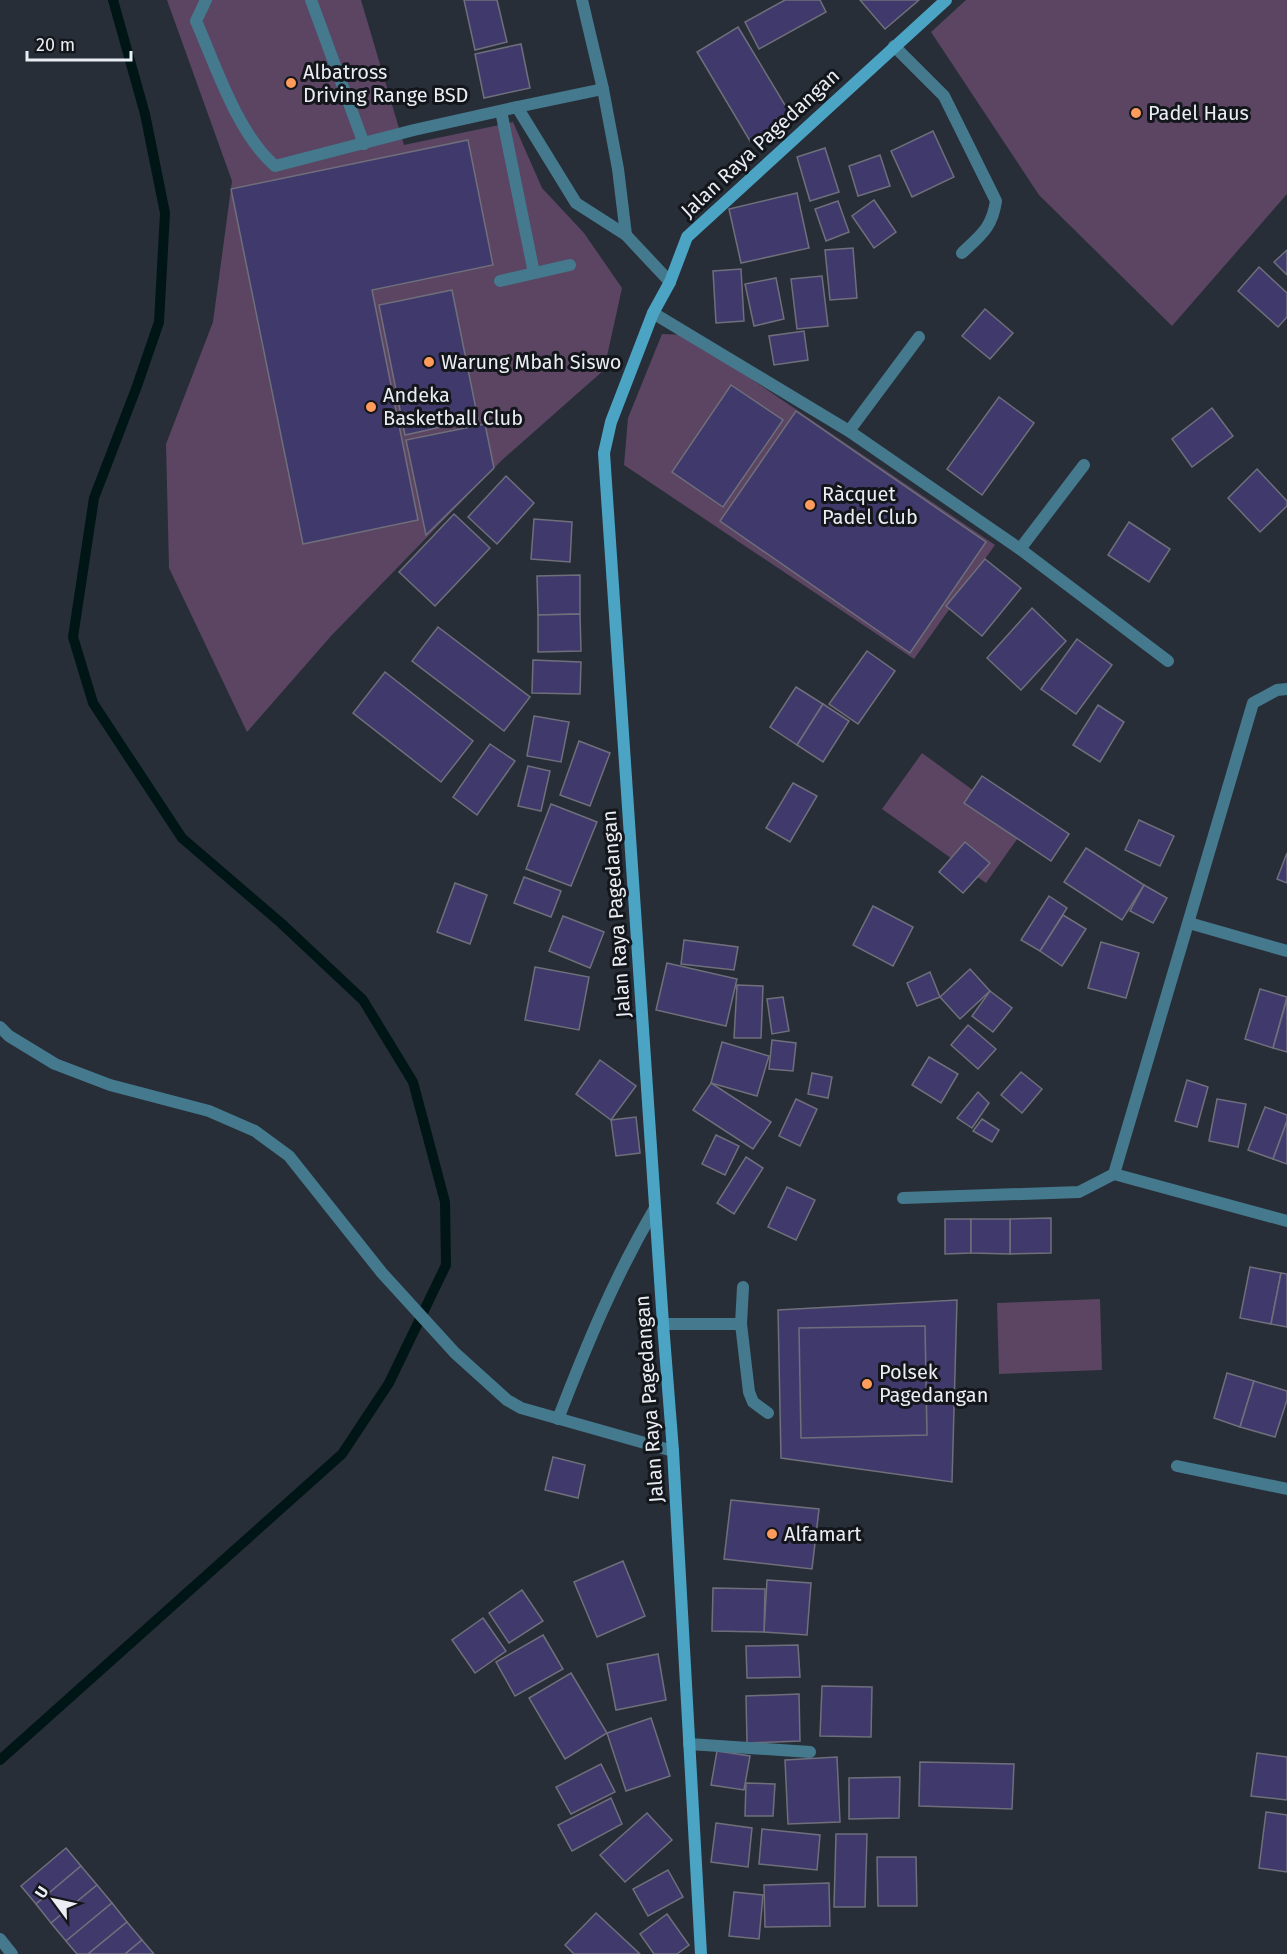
<svg xmlns="http://www.w3.org/2000/svg" width="1287" height="1954" viewBox="0 0 1287 1954" font-family="'Fira Sans',sans-serif">
	<style>
		.pitch { fill: #5b4562 }
		.lines { fill: none; stroke-linecap: round; stroke-linejoin: round }
		.stream { stroke: #001616; stroke-width: 10 }
		.building { fill: #403a6c; stroke: #6f6f7b; stroke-width: 1.5 }
		.lane { stroke: #45798e; stroke-width: 12 }
		.street { stroke: #45798e; stroke-width: 12 }
		.secondary { stroke: #4ba4c4; stroke-width: 12 }
		.poi-dot { fill: #ff9b5b; stroke: #13161a; stroke-width: 2 }
		.labels { text-anchor: middle; stroke-width: 6; stroke-linejoin: round; paint-order: stroke }
		.poi-label { font-size: 20px; fill: #eaeef4; stroke: #13161a; text-anchor: start }
		.street-label { font-size: 20px; fill: #eaeef4; stroke: #13161a }
	</style>
	<rect width="100%" height="100%" fill="#272e37"/>
	<g class="pitch">
		<path d="M167,0H361L404,145L513,122L542,188L584,233L622,288L604,370L502,460L331,636L247,732L169,568L166,444L213,322L232,181Z"/>
		<path d="M966,0H1287V194L1172,326L1039,195L931,32Z"/>
		<path d="M662,334L687,335L995,545L914,659L624,465L628,418Z"/>
		<path d="M922,753L1025,828L986,883L882,809Z"/>
		<path d="M1100,1299L1102,1370L999,1374L997,1303Z"/>
	</g>
	<g class="lines">
		<path class="stream" d="M0,1760L342,1454L389,1383L446,1265L445,1202L413,1082L363,1000L281,923L182,838L93,703L73,637L94,498L137,386L159,322L165,213L145,114L113,0"/>
	</g>
	<g class="building">
		<path d="M464,0H497L507,42L475,50Z"/>
		<path d="M785,0H820L826,12L759,49L745,22Z"/>
		<path d="M860,0H919L885,29Z"/>
		<path d="M738,27L791,115L750,141L697,52Z"/>
		<path d="M521,44L530,88L484,98L475,54Z"/>
		<path d="M933,131L954,177L912,197L891,151Z"/>
		<path d="M468,140L493,265L372,290L418,520L303,544L231,189Z"/>
		<path d="M825,148L839,192L810,201L797,157Z"/>
		<path d="M880,155L890,186L858,196L849,166Z"/>
		<path d="M797,193L809,248L741,263L729,209Z"/>
		<path d="M874,200L896,232L874,248L852,216Z"/>
		<path d="M838,201L849,232L826,241L815,209Z"/>
		<path d="M853,248L857,298L830,300L825,250Z"/>
		<path d="M1287,250V275L1274,262Z"/>
		<path d="M1259,267L1287,293V317L1278,327L1238,291Z"/>
		<path d="M741,269L744,321L716,323L713,271Z"/>
		<path d="M822,276L828,326L797,329L791,279Z"/>
		<path d="M776,278L784,319L754,326L745,284Z"/>
		<path d="M452,290L478,419L405,435L379,305Z"/>
		<path d="M985,309L1013,333L990,359L962,336Z"/>
		<path d="M804,331L808,360L774,365L769,336Z"/>
		<path d="M731,385L783,420L723,507L672,472Z"/>
		<path d="M999,397L1034,423L982,495L947,469Z"/>
		<path d="M1212,408L1233,436L1192,467L1172,439Z"/>
		<path d="M796,411L986,542L910,653L720,521Z"/>
		<path d="M485,424L494,468L426,535L406,440Z"/>
		<path d="M1257,469L1287,501V506L1260,532L1228,498Z"/>
		<path d="M506,476L534,503L497,544L468,517Z"/>
		<path d="M454,514L490,548L435,606L399,572Z"/>
		<path d="M534,519L572,522L570,562L531,559Z"/>
		<path d="M1129,522L1170,549L1149,582L1108,555Z"/>
		<path d="M985,559L1021,588L982,636L946,606Z"/>
		<path d="M580,575V614L538,615L537,576Z"/>
		<path d="M1032,608L1066,641L1021,690L987,658Z"/>
		<path d="M580,614L581,651L538,652V615Z"/>
		<path d="M438,627L530,697L504,731L412,661Z"/>
		<path d="M1077,639L1112,665L1076,714L1041,689Z"/>
		<path d="M867,651L895,671L858,724L829,704Z"/>
		<path d="M533,660L581,662L580,694L532,693Z"/>
		<path d="M385,672L473,741L441,782L353,713Z"/>
		<path d="M796,687L823,704L797,745L770,727Z"/>
		<path d="M823,704L849,721L823,762L797,745Z"/>
		<path d="M1098,705L1124,722L1100,762L1073,745Z"/>
		<path d="M534,716L569,722L561,762L527,756Z"/>
		<path d="M579,741L610,753L590,806L560,795Z"/>
		<path d="M490,744L515,761L477,815L453,797Z"/>
		<path d="M528,766L550,771L541,811L518,806Z"/>
		<path d="M982,776L1069,834L1051,861L964,803Z"/>
		<path d="M793,783L817,796L790,842L766,828Z"/>
		<path d="M551,804L597,822L571,886L526,869Z"/>
		<path d="M1139,820L1174,836L1160,866L1125,850Z"/>
		<path d="M965,842L990,863L963,893L939,872Z"/>
		<path d="M1086,848L1144,885L1122,920L1064,882Z"/>
		<path d="M1287,853V883L1277,879Z"/>
		<path d="M524,877L561,891L551,917L514,903Z"/>
		<path d="M455,883L487,895L470,944L437,932Z"/>
		<path d="M1144,885L1167,898L1153,923L1130,911Z"/>
		<path d="M1049,896L1067,908L1040,951L1021,940Z"/>
		<path d="M873,906L913,927L893,966L853,945Z"/>
		<path d="M1063,915L1086,929L1062,966L1040,951Z"/>
		<path d="M563,916L604,932L590,968L549,951Z"/>
		<path d="M684,940L738,947L734,970L681,964Z"/>
		<path d="M1101,942L1139,953L1126,998L1088,988Z"/>
		<path d="M667,963L737,979L726,1026L656,1010Z"/>
		<path d="M535,967L589,977L579,1030L525,1020Z"/>
		<path d="M970,969L990,991L960,1019L940,997Z"/>
		<path d="M930,972L940,997L917,1006L907,983Z"/>
		<path d="M737,985L763,986L761,1038H734Z"/>
		<path d="M1260,989L1287,997L1273,1048L1245,1039Z"/>
		<path d="M990,991L1012,1008L993,1032L972,1016Z"/>
		<path d="M783,997L789,1031L772,1034L767,999Z"/>
		<path d="M1287,999V1052L1273,1048Z"/>
		<path d="M968,1025L996,1049L978,1069L951,1045Z"/>
		<path d="M772,1040L796,1043L793,1071L769,1069Z"/>
		<path d="M722,1042L769,1056L757,1096L711,1083Z"/>
		<path d="M929,1057L958,1074L941,1103L912,1085Z"/>
		<path d="M600,1060L636,1086L611,1120L576,1094Z"/>
		<path d="M1021,1072L1042,1089L1022,1113L1001,1095Z"/>
		<path d="M812,1073L832,1077L828,1098L808,1094Z"/>
		<path d="M1187,1080L1208,1087L1197,1127L1175,1121Z"/>
		<path d="M711,1083L771,1122L753,1149L693,1110Z"/>
		<path d="M978,1092L989,1103L972,1128L957,1118Z"/>
		<path d="M796,1099L817,1109L800,1146L779,1136Z"/>
		<path d="M1217,1099L1246,1104L1238,1147L1209,1141Z"/>
		<path d="M1265,1107L1287,1115V1121L1273,1159L1248,1150Z"/>
		<path d="M636,1117L640,1153L616,1156L611,1120Z"/>
		<path d="M982,1119L999,1130L992,1142L973,1131Z"/>
		<path d="M1287,1121V1164L1273,1159Z"/>
		<path d="M716,1135L739,1146L725,1175L702,1164Z"/>
		<path d="M746,1157L763,1168L734,1214L717,1203Z"/>
		<path d="M787,1187L815,1200L796,1240L768,1227Z"/>
		<path d="M1051,1218V1253L1010,1254V1219Z"/>
		<path d="M945,1219H971V1253L945,1254Z"/>
		<path d="M971,1219H1010V1254L971,1253Z"/>
		<path d="M1250,1267L1281,1273L1271,1324L1240,1318Z"/>
		<path d="M1281,1273L1287,1274V1327L1271,1324Z"/>
		<path d="M957,1300L952,1482L781,1458L778,1310Z"/>
		<path d="M925,1326L927,1435L801,1438L799,1328Z"/>
		<path d="M1227,1373L1254,1381L1240,1427L1214,1418Z"/>
		<path d="M1254,1381L1287,1391V1400L1275,1437L1240,1427Z"/>
		<path d="M553,1457L585,1465L578,1498L545,1490Z"/>
		<path d="M731,1500L819,1509L812,1569L724,1559Z"/>
		<path d="M623,1561L645,1616L597,1637L574,1582Z"/>
		<path d="M767,1580L811,1583L807,1635L764,1632Z"/>
		<path d="M713,1588L765,1589L764,1632L712,1631Z"/>
		<path d="M522,1590L543,1621L509,1643L489,1613Z"/>
		<path d="M483,1618L506,1651L475,1673L452,1640Z"/>
		<path d="M543,1635L563,1669L515,1696L496,1662Z"/>
		<path d="M798,1645L800,1677L747,1678L746,1646Z"/>
		<path d="M658,1654L666,1700L616,1710L607,1664Z"/>
		<path d="M571,1673L607,1733L565,1759L529,1698Z"/>
		<path d="M822,1686L872,1687L871,1737L820,1736Z"/>
		<path d="M799,1694L800,1741L747,1743L746,1696Z"/>
		<path d="M651,1718L670,1776L626,1791L607,1733Z"/>
		<path d="M717,1751L750,1756L744,1790L711,1785Z"/>
		<path d="M1257,1753L1287,1757V1800L1251,1796Z"/>
		<path d="M837,1757L840,1822L788,1824L785,1760Z"/>
		<path d="M920,1762L1014,1764L1012,1809L919,1806Z"/>
		<path d="M601,1764L615,1792L571,1814L556,1787Z"/>
		<path d="M900,1777L899,1818L849,1819V1778Z"/>
		<path d="M746,1783L775,1784L773,1816H745Z"/>
		<path d="M611,1798L622,1824L572,1851L558,1825Z"/>
		<path d="M1266,1812L1287,1815V1872L1259,1868Z"/>
		<path d="M647,1813L672,1840L625,1882L600,1855Z"/>
		<path d="M716,1823L752,1828L748,1867L711,1862Z"/>
		<path d="M762,1829L820,1835L817,1870L759,1864Z"/>
		<path d="M836,1834H867L865,1907H834Z"/>
		<path d="M66,1848L81,1866L36,1904L21,1886Z"/>
		<path d="M877,1857H916L917,1906H878Z"/>
		<path d="M81,1866L97,1885L51,1923L36,1904Z"/>
		<path d="M668,1870L683,1897L648,1916L633,1889Z"/>
		<path d="M829,1883L830,1926L765,1927L764,1885Z"/>
		<path d="M97,1885L112,1903L66,1941L51,1923Z"/>
		<path d="M734,1892L763,1895L759,1939L729,1936Z"/>
		<path d="M112,1903L127,1922L88,1954H77L66,1941Z"/>
		<path d="M596,1913L640,1954H574L565,1945Z"/>
		<path d="M667,1914L689,1945L677,1954H654L640,1934Z"/>
		<path d="M127,1922L142,1940L125,1954H88Z"/>
		<path d="M142,1940L154,1954H125Z"/>
	</g>
	<g class="lines">
		<g class="lane">
			<path d="M206,0L196,21C216,66 237,133 275,166L414,130L517,107L576,203L626,235"/>
			<path d="M311,0L364,144"/>
			<path d="M517,107L603,89"/>
			<path d="M501,111L534,273"/>
			<path d="M500,281L570,265"/>
			<path d="M849,431L919,337"/>
			<path d="M1020,549L1084,465"/>
			<path d="M743,1287L741,1324L749,1392L753,1402L768,1413"/>
			<path d="M663,1324H741"/>
			<path d="M0,1939L12,1954"/>
		</g>
		<g class="street">
			<path d="M582,0L603,89L618,169L626,235L670,282"/>
			<path d="M894,46L944,96L996,201C992,228 981,235 962,253"/>
			<path d="M653,313L849,431L1020,549L1168,661"/>
			<path d="M1287,689L1277,690L1253,703L1114,1174L1287,1221"/>
			<path d="M1189,923L1287,951"/>
			<path d="M0,1027L9,1036L55,1064L110,1085L209,1111L255,1131L289,1156L382,1273L455,1353L507,1400L521,1408L673,1451"/>
			<path d="M903,1198L1079,1192L1114,1174"/>
			<path d="M558,1419C587,1344 614,1278 655,1208"/>
			<path d="M1177,1466L1287,1489"/>
			<path d="M689,1744L810,1752"/>
		</g>
		<path class="secondary" d="M701,1954L673,1451L663,1324L604,453L611,422L653,313L670,282L687,237L946,0"/>
	</g>
	<g class="poi-dot">
		<circle cx="291" cy="83" r="6"/>
		<circle cx="1136" cy="113" r="6"/>
		<circle cx="429" cy="362" r="6"/>
		<circle cx="371" cy="407" r="6"/>
		<circle cx="810" cy="505" r="6"/>
		<circle cx="867" cy="1384" r="6"/>
		<circle cx="772" cy="1534" r="6"/>
	</g>
	<g class="labels">
		<g class="poi-label">
			<text x="303" y="79">Albatross<tspan x="303" dy="23">Driving Range BSD</tspan></text>
			<text x="1148" y="120">Padel Haus</text>
			<text x="441" y="369">Warung Mbah Siswo</text>
			<text x="383" y="402">Andeka<tspan x="383" dy="23">Basketball Club</tspan></text>
			<text x="822" y="501">Ràcquet<tspan x="822" dy="23">Padel Club</tspan></text>
			<text x="879" y="1379">Polsek<tspan x="879" dy="23">Pagedangan</tspan></text>
			<text x="784" y="1541">Alfamart</text>
		</g>
		<g class="street-label">
			<text transform="translate(760 143) rotate(-43)" y="7">Jalan Raya Pagedangan</text>
			<text transform="translate(616 914) rotate(-94)" y="7">Jalan Raya Pagedangan</text>
			<text transform="translate(649 1399) rotate(-94)" y="7">Jalan Raya Pagedangan</text>
		</g>
	</g>
	<g transform="translate(54 1900) rotate(303)" stroke="#13161a" stroke-width="4.5" paint-order="stroke">
	<path d="M0-4.5L10 22L0 15L-10 22Z" fill="#eaeef4"/>
	<text y="-9" font-size="16" font-weight="bold" text-anchor="middle" fill="#eaeef4">U</text>
	</g>
	<path d="M27 51v9h104v-9" fill="none" stroke="#eaeef4" stroke-width="3"/>
	<text x="36" y="51" font-size="18" fill="#eaeef4" stroke="#13161a" stroke-width="4.5" paint-order="stroke">20 m</text>
</svg>
